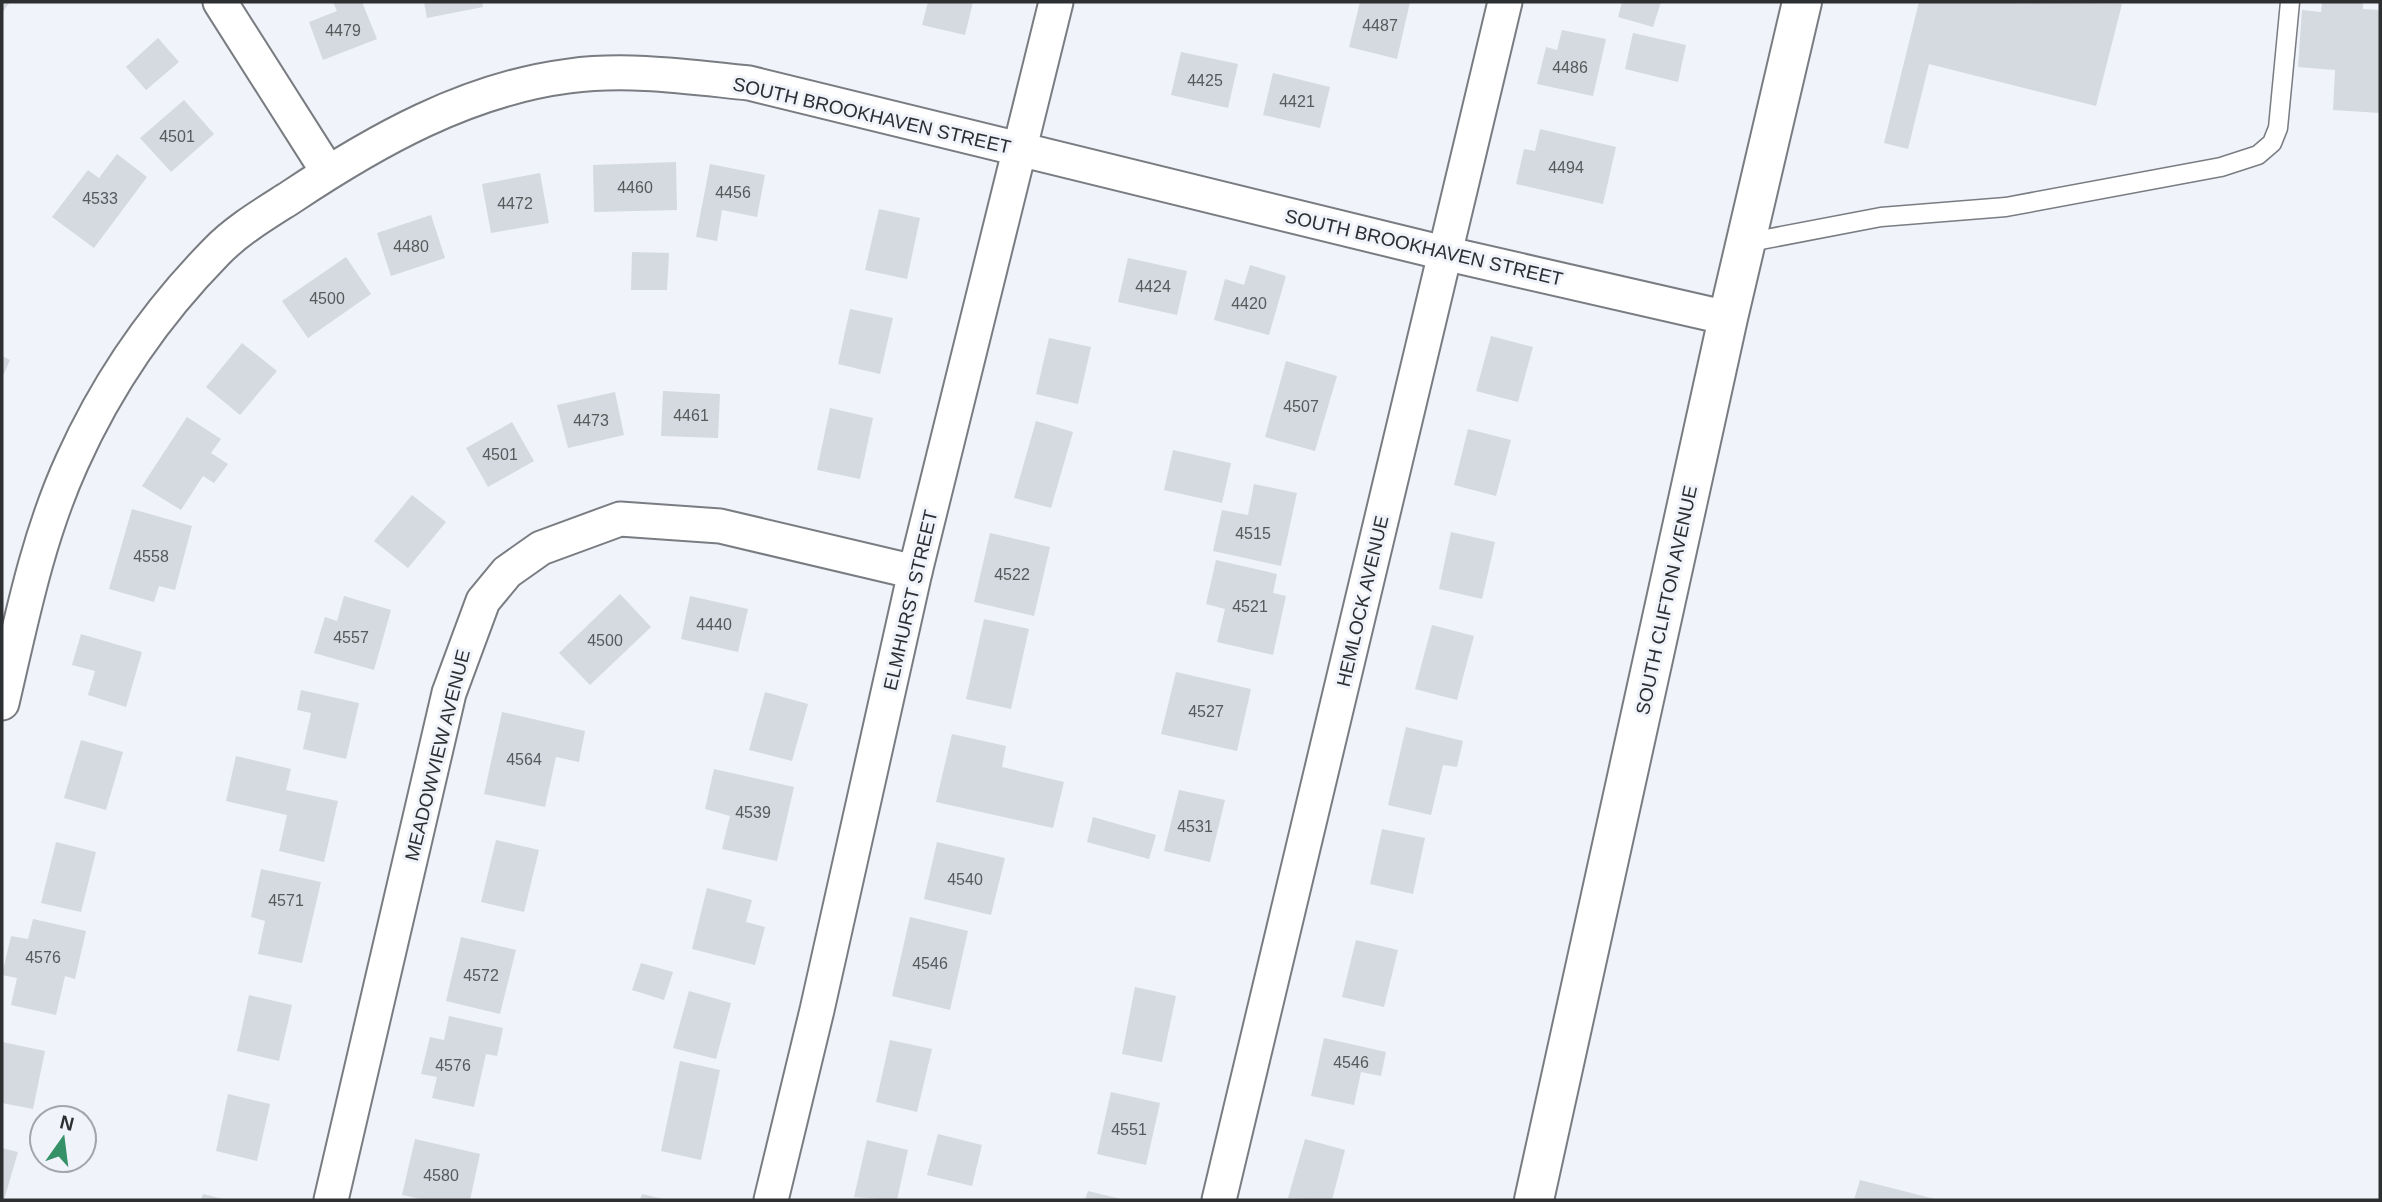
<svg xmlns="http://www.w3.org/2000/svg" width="2382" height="1202" viewBox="0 0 2382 1202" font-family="Helvetica,sans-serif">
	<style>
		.building { fill: #d4dadf }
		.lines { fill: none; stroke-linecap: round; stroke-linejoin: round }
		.lane-casing { stroke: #797c81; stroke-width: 21 }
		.street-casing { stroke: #797c81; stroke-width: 37 }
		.secondary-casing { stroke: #797c81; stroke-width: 42 }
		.lane { stroke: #fff; stroke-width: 18 }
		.street { stroke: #fff; stroke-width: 33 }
		.secondary { stroke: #fff; stroke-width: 38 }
		.labels { text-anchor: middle; stroke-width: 6; stroke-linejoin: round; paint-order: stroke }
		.number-label { font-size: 16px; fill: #575a5c }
		.street-label { font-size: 19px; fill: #2d2f31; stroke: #f0f3fa }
	</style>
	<rect width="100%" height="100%" fill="#f0f3fa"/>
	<g class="building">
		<path d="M2,2H10L2,13Z"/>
		<path d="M333,2H362L377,39L323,60L309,22L337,11Z"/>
		<path d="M424,2H482L483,7L427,18Z"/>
		<path d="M928,2H973L965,35L922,25Z"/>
		<path d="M1360,2H1410L1397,59L1349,47Z"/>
		<path d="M1622,2H1661L1653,27L1618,17Z"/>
		<path d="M1919,2L2122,4L2096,106L1929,64L1908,149L1884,143Z"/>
		<path d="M2322,2H2363V9L2380,10V113L2333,110L2335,70L2298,67L2302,10L2321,12Z"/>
		<path d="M1562,30L1606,39L1593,96L1537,84L1546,47L1557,50Z"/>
		<path d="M1633,33L1686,45L1678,82L1625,69Z"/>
		<path d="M158,38L179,62L146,90L126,67Z"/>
		<path d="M1181,52L1238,64L1228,108L1171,95Z"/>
		<path d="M1273,73L1330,87L1320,128L1263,115Z"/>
		<path d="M184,100L214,134L171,172L140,138Z"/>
		<path d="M1540,129L1616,147L1603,204L1516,184L1524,149L1535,151Z"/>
		<path d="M117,154L147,177L94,248L52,217L88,170L99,178Z"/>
		<path d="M676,162L677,210L594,212L593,165Z"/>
		<path d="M710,164L765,175L757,217L722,210L717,241L696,237Z"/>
		<path d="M540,173L549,223L491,233L482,184Z"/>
		<path d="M879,209L920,218L907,279L865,270Z"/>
		<path d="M431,215L445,258L391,276L377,233Z"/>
		<path d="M632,252L669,253L667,290H631Z"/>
		<path d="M346,257L371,294L308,338L282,301Z"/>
		<path d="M1128,258L1187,271L1177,315L1118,302Z"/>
		<path d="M1250,265L1286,276L1269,335L1214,320L1225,279L1244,285Z"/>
		<path d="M850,309L893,318L880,374L838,364Z"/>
		<path d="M1491,336L1533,347L1518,402L1476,391Z"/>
		<path d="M1049,338L1091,347L1078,404L1036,394Z"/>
		<path d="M242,343L277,371L240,415L206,387Z"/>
		<path d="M2,356L10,360L2,378Z"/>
		<path d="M1286,361L1337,376L1315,451L1265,437Z"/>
		<path d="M663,391L720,394L718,438L661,436Z"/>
		<path d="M615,392L624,435L568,448L557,405Z"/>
		<path d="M830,408L873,418L860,479L817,470Z"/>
		<path d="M187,417L221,439L211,453L228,464L214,483L203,476L181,510L142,486Z"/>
		<path d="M1036,421L1073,432L1051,508L1014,498Z"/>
		<path d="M512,422L534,461L488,487L466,448Z"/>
		<path d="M1468,429L1511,440L1496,496L1454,485Z"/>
		<path d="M1173,450L1231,463L1222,503L1164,490Z"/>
		<path d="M1254,484L1297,493L1281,566L1213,551L1222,510L1248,515Z"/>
		<path d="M412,495L446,522L408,568L374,541Z"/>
		<path d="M132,509L192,526L175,590L159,586L154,602L109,589Z"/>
		<path d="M1451,532L1495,542L1482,599L1439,589Z"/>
		<path d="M990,533L1050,547L1034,616L974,602Z"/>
		<path d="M1216,560L1277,574L1273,593L1286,596L1273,655L1217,642L1225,609L1206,604Z"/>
		<path d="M620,594L651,627L590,685L559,653Z"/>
		<path d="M344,596L391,610L374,670L314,653L325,617L337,621Z"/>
		<path d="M690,596L748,609L738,652L681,639Z"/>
		<path d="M984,619L1029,629L1011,709L966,699Z"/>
		<path d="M1432,625L1474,636L1457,700L1415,689Z"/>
		<path d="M81,634L142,652L126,707L88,695L95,671L72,665Z"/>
		<path d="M1176,672L1251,689L1237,751L1161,734Z"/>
		<path d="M301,690L359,703L346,759L303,749L311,713L297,710Z"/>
		<path d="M765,692L808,704L792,761L749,750Z"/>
		<path d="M502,712L585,731L579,762L556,757L545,807L484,794Z"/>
		<path d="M1406,727L1463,741L1457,767L1443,765L1431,815L1388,805Z"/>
		<path d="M952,734L1006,746L1002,767L1064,782L1053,828L936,802Z"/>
		<path d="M81,740L123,752L106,810L64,798Z"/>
		<path d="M236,756L291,769L286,790L338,801L324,862L279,851L287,815L226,801Z"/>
		<path d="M714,769L794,787L777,861L722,849L730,816L705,809Z"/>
		<path d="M1179,790L1225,800L1210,862L1164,851Z"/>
		<path d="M1093,817L1156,835L1149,859L1087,842Z"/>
		<path d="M1382,829L1425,838L1413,894L1370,884Z"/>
		<path d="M496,840L539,850L524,912L481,902Z"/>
		<path d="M56,842L96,852L81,912L41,903Z"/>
		<path d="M937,842L1005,858L991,915L924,899Z"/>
		<path d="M261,869L321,882L302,963L258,954L265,921L251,917Z"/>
		<path d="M707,888L752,900L746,922L765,927L755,965L692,949Z"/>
		<path d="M910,917L968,931L950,1010L892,996Z"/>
		<path d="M33,919L86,931L75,979L65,976L56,1015L11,1005L17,978L2,975L11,936L28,939Z"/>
		<path d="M461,937L516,950L500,1014L446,1001Z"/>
		<path d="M1356,940L1398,950L1384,1007L1342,997Z"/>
		<path d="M641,963L673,972L664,1000L632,990Z"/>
		<path d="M1135,987L1176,996L1162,1062L1122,1054Z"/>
		<path d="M689,991L731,1003L716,1059L673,1048Z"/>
		<path d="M249,995L292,1005L279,1061L237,1051Z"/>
		<path d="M449,1016L503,1028L497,1056L486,1054L474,1107L432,1098L437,1077L421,1074L430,1037L444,1040Z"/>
		<path d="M1324,1038L1386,1052L1381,1076L1361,1072L1354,1105L1311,1096Z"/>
		<path d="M890,1040L932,1049L917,1112L876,1102Z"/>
		<path d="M2,1042L45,1051L33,1109L2,1103Z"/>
		<path d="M680,1061L720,1070L701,1160L661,1151Z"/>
		<path d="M1111,1092L1160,1103L1146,1165L1097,1154Z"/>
		<path d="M228,1094L270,1104L257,1161L216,1151Z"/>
		<path d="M938,1134L982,1145L972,1186L927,1175Z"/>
		<path d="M415,1139L480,1154L470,1200H425L402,1195Z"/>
		<path d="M1305,1139L1345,1150L1332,1200L1288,1198Z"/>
		<path d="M867,1140L908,1150L897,1200L854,1197Z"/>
		<path d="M2,1148L18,1152L4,1200H2Z"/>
		<path d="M1860,1180L1935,1199V1200H1854Z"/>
		<path d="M1088,1191L1121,1199V1200H1085Z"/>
		<path d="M203,1194L223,1199V1200H201Z"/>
		<path d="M642,1194L663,1199V1200H640Z"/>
	</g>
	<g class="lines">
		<defs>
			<path id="lane" d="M1745,243L1881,217L2006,207L2221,167L2258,155L2272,143L2278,128L2290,2"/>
			<g id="street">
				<path d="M220,2L328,172"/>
				<path d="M2,703C21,622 37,539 72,462C107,384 156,313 216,252C237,230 266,213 291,197C375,141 467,89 569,76C628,68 689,77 749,83L1444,253L1728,318"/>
				<path d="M331,1200L449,693L483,601L507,572L541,548L620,519L720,526L915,572"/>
				<path d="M771,1200L817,1010L915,572L1056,2"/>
				<path d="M1219,1200L1505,2"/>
			</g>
			<path id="secondary" d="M1534,1200L1728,318L1802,2"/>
		</defs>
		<use href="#lane" class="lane-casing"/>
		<use href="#street" class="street-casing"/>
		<use href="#secondary" class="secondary-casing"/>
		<use href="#lane" class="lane"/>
		<use href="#street" class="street"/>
		<use href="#secondary" class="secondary"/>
	</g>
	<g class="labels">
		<g class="number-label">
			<text x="1380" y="31">4487</text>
			<text x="343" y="36">4479</text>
			<text x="1570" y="73">4486</text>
			<text x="1205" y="86">4425</text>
			<text x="1297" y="107">4421</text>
			<text x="177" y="142">4501</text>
			<text x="1566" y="173">4494</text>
			<text x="635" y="193">4460</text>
			<text x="733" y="198">4456</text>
			<text x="100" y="204">4533</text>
			<text x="515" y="209">4472</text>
			<text x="411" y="252">4480</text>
			<text x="1153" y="292">4424</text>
			<text x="327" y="304">4500</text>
			<text x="1249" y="309">4420</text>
			<text x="1301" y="412">4507</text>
			<text x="691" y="421">4461</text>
			<text x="591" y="426">4473</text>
			<text x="500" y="460">4501</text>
			<text x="1253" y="539">4515</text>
			<text x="151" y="562">4558</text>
			<text x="1012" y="580">4522</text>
			<text x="1250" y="612">4521</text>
			<text x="714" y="630">4440</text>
			<text x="351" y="643">4557</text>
			<text x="605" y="646">4500</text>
			<text x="1206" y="717">4527</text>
			<text x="524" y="765">4564</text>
			<text x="753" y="818">4539</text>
			<text x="1195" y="832">4531</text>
			<text x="965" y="885">4540</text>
			<text x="286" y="906">4571</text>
			<text x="43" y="963">4576</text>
			<text x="930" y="969">4546</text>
			<text x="481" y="981">4572</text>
			<text x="1351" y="1068">4546</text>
			<text x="453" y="1071">4576</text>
			<text x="1129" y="1135">4551</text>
			<text x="441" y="1181">4580</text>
		</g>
		<g class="street-label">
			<text transform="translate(872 115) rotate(13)" y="7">SOUTH BROOKHAVEN STREET</text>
			<text transform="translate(1424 247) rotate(13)" y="7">SOUTH BROOKHAVEN STREET</text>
			<text transform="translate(910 600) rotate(-77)" y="7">ELMHURST STREET</text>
			<text transform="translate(1666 600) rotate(-78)" y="7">SOUTH CLIFTON AVENUE</text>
			<text transform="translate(1362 601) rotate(-77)" y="7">HEMLOCK AVENUE</text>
			<text transform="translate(437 755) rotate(-76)" y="7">MEADOWVIEW AVENUE</text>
		</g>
	</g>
	<rect width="2382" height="1202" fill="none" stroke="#2d2f31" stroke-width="7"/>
	<g transform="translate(63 1139) rotate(14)"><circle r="33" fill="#f0f3fa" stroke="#a2a5aa" stroke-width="2"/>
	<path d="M0-5L12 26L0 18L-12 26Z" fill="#359168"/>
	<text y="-10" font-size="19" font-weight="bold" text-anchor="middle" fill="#2d2f31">N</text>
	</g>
</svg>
